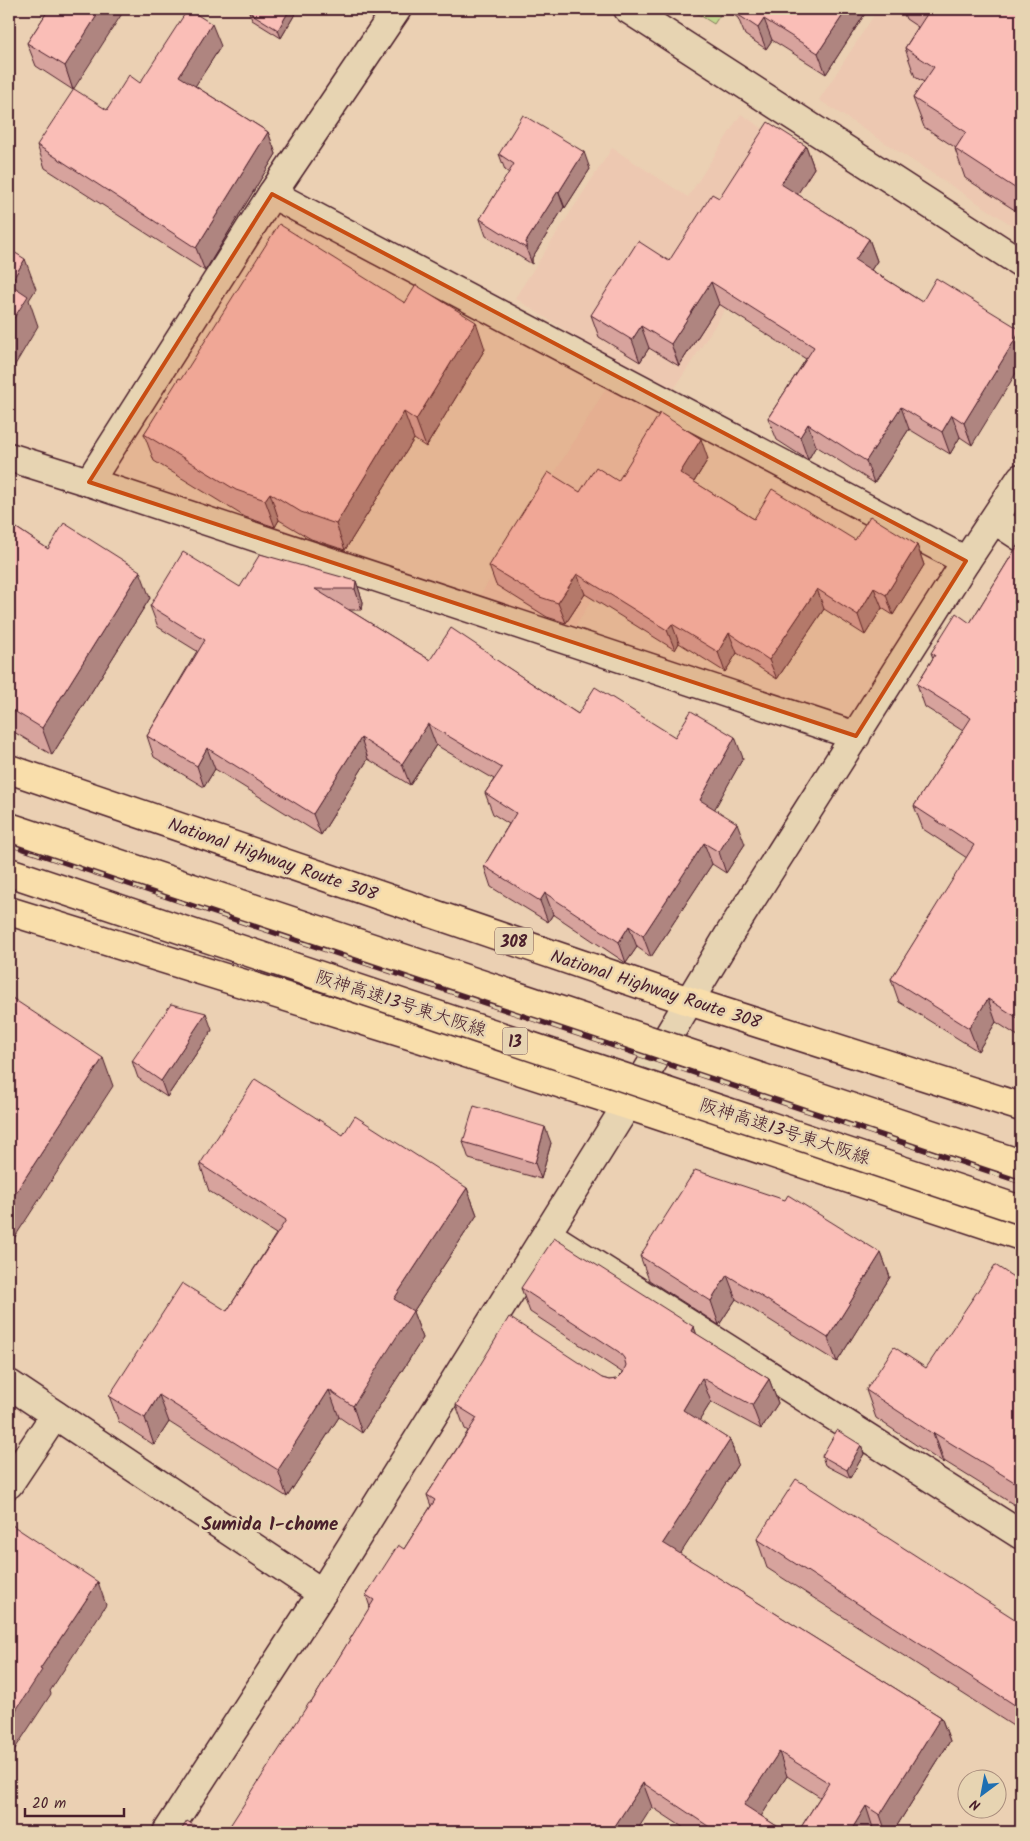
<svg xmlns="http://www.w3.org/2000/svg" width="1030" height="1841" viewBox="0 0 1030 1841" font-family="Kalam,'Klee One',sans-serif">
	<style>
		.built { fill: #edc8b1 }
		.green { fill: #bfd78d; stroke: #847b5c }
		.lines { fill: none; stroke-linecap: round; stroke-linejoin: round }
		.minor-casing { stroke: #4a1f2b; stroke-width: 31 }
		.highway-casing { stroke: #4a1f2b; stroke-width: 31 }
		.minor { stroke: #e7d4b2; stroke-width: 28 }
		.highway { stroke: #f9deab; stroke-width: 28 }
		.rail-casing { stroke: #4a1f2b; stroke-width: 5.5 }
		.rail { stroke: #e7d4b2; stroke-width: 4; stroke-dasharray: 11; stroke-linecap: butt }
		.highway-bridge-casing { stroke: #4a1f2b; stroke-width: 31; stroke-linecap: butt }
		.highway-bridge { stroke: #f9deab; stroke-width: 28 }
		.wall { fill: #d7a39d; stroke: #4a1f2b }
		.shaded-wall { fill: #af8580; stroke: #4a1f2b }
		.building { fill: #fabeb7; stroke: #4a1f2b }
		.marked { fill: #c84d12; fill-opacity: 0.2; stroke: #c84d12; stroke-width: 4; stroke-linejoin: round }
		.labels { text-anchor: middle; stroke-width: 5; stroke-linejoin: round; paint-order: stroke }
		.shield { fill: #e7d4b2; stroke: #795554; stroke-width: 1 }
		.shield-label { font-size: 16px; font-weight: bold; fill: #4a1f2b }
		.street-label { font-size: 18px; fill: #4a1f2b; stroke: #e7d4b2 }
		.neighbourhood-label { font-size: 19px; font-weight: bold; fill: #4a1f2b; stroke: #e7d4b2 }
	</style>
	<rect width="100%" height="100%" fill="#ebd0b3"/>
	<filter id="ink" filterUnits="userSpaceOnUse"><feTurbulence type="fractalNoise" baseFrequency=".02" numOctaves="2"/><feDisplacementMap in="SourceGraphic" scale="10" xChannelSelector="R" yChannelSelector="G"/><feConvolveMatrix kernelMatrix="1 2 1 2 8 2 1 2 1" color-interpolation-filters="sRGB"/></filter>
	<g filter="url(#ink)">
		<g class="built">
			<path d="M878,9H1021V231L819,100Z"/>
			<path d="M741,114L818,165L669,397L515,298L612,148L688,197Z"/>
			<path d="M608,385L691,436L572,632L478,599Z"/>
		</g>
		<path class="green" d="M690,9H724L714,24Z"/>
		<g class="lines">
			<defs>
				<g id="minor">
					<path d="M628,9L1021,263"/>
					<path d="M272,194L966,561"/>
					<path d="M9,457L89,482L856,736"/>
					<path d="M89,482L272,194L397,9"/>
					<path d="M995,520L1021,537"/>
					<path d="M547,1234L1021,1535"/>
					<path d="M9,1384L322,1593"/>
					<path d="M9,1484L55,1415"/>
					<path d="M167,1832L322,1593L499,1310L627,1105L730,933L966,561L1021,478"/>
				</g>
				<g id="highway">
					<path d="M9,769L689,1001L1021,1107"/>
					<path d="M9,911L419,1038L627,1105L1021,1236"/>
				</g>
			</defs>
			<use href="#minor" class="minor-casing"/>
			<use href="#highway" class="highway-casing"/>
			<use href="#minor" class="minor"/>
			<use href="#highway" class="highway"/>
			<defs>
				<g id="rail">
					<path d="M9,844L1021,1182"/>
					<path d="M9,862L1021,1209"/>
				</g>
			</defs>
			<use href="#rail" class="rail-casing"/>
			<use href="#rail" class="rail"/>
			<defs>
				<g id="highway-bridge">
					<path d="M9,827L1021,1164"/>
					<path d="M9,872L1021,1210"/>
				</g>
			</defs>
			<use href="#highway-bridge" class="highway-bridge-casing"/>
			<use href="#highway-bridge" class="highway-bridge"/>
		</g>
		<g class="wall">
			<path d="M49,9L73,90L36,66L27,43Z"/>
			<path d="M251,9H293L295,14L281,38L252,20L249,12Z"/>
			<path d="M732,9H868L826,74L772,40L766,49L745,35L738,18L734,15Z"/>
			<path d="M902,9H1021V214L965,178L955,149L956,148L924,127L913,98L924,82L915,77L905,48L918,27L906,19Z"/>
			<path d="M221,46L195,86L268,132L276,154L205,271L45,168L37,145L107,110L140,83Z"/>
			<path d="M806,146L814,168L797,194L869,239L877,261L871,270L922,302L972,445L960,437L950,454L909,429L874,483L816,446L808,460L777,440L768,418L806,359L719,304L679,366L649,348L640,362L599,337L591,315L669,261L719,198Z"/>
			<path d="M499,154L590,169L565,208L564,207L532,258V264L486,236L480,219L509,173L505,170Z"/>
			<path d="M405,303L485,349L426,447L414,439L345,550L311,539L279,520L275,527L245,517L154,461L144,434L181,379Z"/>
			<path d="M708,459L694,482L754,519L855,540L917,545L924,565L893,615L882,608L865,635L824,609L777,679L737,653L725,672L679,643L675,650L585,594L566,623L547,617L496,585L489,566L580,492L618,481Z"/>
			<path d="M1021,492V509L1018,498Z"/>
			<path d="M9,523L48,549L150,598L52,755L9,729Z"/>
			<path d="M1021,540V1038L996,1022L978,1051L899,1002L891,979L967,858L923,829L914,806L963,731L925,707L917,684L933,658L931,653L970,623Z"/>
			<path d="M356,581L363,602L362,610H349L430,660L493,658L578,714L675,737L743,758L714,809L745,844L726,873L712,864L651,957L637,947L626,963L553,914L548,922L491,887L484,866L509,824L493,814L485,793L494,779L436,745L410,785L368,759L321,835L215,769L204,787L154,757L147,736L197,651L158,627L150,606L240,587Z"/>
			<path d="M212,1030L167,1097L138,1078L132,1061Z"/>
			<path d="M343,1135L467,1188L477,1215L413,1312L423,1338L362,1433L339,1417L287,1497L169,1422L154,1445L119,1422L109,1396L227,1311L276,1234L209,1191L200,1164Z"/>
			<path d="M463,1142L551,1143L541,1179L469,1159Z"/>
			<path d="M881,1253L890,1277L837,1362L736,1299L719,1325L649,1280L640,1256Z"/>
			<path d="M1021,1282V1509L944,1461L943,1463L876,1418L866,1390L926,1368Z"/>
			<path d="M521,1288L694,1327L696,1334L769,1379L778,1403L761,1429L711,1402L699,1421L730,1440L738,1464L680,1554L941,1717L950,1741L893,1832H877L874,1831L873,1832H798L820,1797L787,1776L761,1816L786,1832H690L652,1807L311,1703L370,1607L366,1595L404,1549L431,1506L427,1495L468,1431L465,1429L456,1405L602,1378L609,1380L617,1379L623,1373L530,1312Z"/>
			<path d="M864,1454L850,1478L825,1465L822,1456Z"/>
			<path d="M757,1539L1021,1623V1731L767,1568Z"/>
		</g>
		<g class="shaded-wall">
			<path d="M101,9H125L73,90L65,66Z"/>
			<path d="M290,9H293L295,14L281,38L278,30Z"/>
			<path d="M847,9H868L826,74L818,53Z"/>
			<path d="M764,19L772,40L766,49L758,28Z"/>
			<path d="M212,24L221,46L187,99L179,76Z"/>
			<path d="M268,132L276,154L205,271L196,248Z"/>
			<path d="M806,146L814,168L790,206L781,184Z"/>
			<path d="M584,152L590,169L565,208L559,192Z"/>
			<path d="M558,191L564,207L532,258V264L526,248V242Z"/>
			<path d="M869,239L877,261L863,282L855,260Z"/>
			<path d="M25,259L36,289L29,300L38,326L9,375L10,284Z"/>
			<path d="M711,282L719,304L679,366L671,344Z"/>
			<path d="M476,322L485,349L426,447L416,420Z"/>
			<path d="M641,326L649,348L640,362L632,340Z"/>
			<path d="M1021,330V365L972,445L964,423Z"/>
			<path d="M901,407L909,429L874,483L866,461Z"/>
			<path d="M404,412L414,439L345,550L336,524Z"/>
			<path d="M952,415L960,437L950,454L942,432Z"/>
			<path d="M808,424L816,446L808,460L800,437Z"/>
			<path d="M701,439L708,459L687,493L680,473Z"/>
			<path d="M270,493L279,520L275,527L265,500Z"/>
			<path d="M917,545L924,565L893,615L886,595Z"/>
			<path d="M140,571L150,598L52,755L42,728Z"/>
			<path d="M577,574L585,594L566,623L558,603Z"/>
			<path d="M356,581L363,602L362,610L355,589Z"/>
			<path d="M874,588L882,608L865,635L858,615Z"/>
			<path d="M817,589L824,609L777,679L769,660Z"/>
			<path d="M672,624L679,643L675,650L667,630Z"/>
			<path d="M729,633L737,653L725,672L718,652Z"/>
			<path d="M428,724L436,745L410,785L402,764Z"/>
			<path d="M735,737L743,758L708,821L700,800Z"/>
			<path d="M361,738L368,759L321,835L313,814Z"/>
			<path d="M207,748L215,769L204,787L197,766Z"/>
			<path d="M737,823L745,844L726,873L719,852Z"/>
			<path d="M704,843L712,864L651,957L643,936Z"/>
			<path d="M545,893L553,914L548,922L540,901Z"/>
			<path d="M629,926L637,947L626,963L619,942Z"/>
			<path d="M988,999L996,1022L978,1051L969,1028Z"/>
			<path d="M206,1013L212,1030L167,1097L161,1081Z"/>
			<path d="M103,1058L113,1086L9,1246V1203Z"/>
			<path d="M545,1127L551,1143L541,1179L535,1163Z"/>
			<path d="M467,1188L477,1215L413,1312L423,1338L362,1433L353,1406L394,1299Z"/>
			<path d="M881,1253L890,1277L837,1362L828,1338Z"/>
			<path d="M727,1275L736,1299L719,1325L711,1301Z"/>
			<path d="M1021,1305V1333L1015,1315Z"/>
			<path d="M694,1327L703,1351L692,1331Z"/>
			<path d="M702,1378L711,1402L691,1434L683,1410Z"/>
			<path d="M769,1379L778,1403L761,1429L752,1405Z"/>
			<path d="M329,1390L339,1417L287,1497L278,1470Z"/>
			<path d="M159,1395L169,1422L154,1445L145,1418Z"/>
			<path d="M934,1433L944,1461L943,1463L933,1434Z"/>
			<path d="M730,1440L738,1464L672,1567L663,1543Z"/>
			<path d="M861,1445L864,1454L850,1478L847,1470Z"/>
			<path d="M98,1582L106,1605L50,1691L51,1694L9,1758V1721L40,1669Z"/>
			<path d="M941,1717L950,1741L893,1832H886L880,1815Z"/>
			<path d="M779,1752L787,1776L753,1829L744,1805Z"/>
			<path d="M643,1783L652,1807L636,1832H611Z"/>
			<path d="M866,1806L874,1831L873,1832H850Z"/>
		</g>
		<g class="building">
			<path d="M49,9H101L65,66L27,43Z"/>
			<path d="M188,9L212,24L179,76L268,132L196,248L37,145L74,89L107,110L129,75L140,83Z"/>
			<path d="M251,9H290L278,30L249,12Z"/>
			<path d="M740,9H847L818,53L764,19L758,28L737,14Z"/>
			<path d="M924,9H1021V192L955,149L966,132L913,98L934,67L905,48L929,11Z"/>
			<path d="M523,115L584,152L559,192L558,191L526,242V248L480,219L514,164L499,154Z"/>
			<path d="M768,122L806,146L781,184L869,239L855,260L922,302L936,278L1021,330L964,423L952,415L942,432L901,407L866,461L808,424L800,437L768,418L814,347L711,282L671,344L641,326L632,340L591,315L638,241L669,261L712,194L719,198Z"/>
			<path d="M279,224L405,303L416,285L476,322L416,420L404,412L336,524L301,512L270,493L265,500L236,490L144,434L179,378L181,379Z"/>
			<path d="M9,249L25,259L10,284L28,296L9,326Z"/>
			<path d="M660,413L701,439L680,473L754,519L772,489L855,540L870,516L917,545L886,595L874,588L858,615L817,589L769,660L729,633L718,652L672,624L667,630L577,574L558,603L540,597L489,566L548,472L580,492L596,467L618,481Z"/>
			<path d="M1021,492V502L1018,498Z"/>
			<path d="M9,523L48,549L64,523L140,571L42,728L9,708Z"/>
			<path d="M1021,540V1020L988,999L969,1028L891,979L974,845L914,806L971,718L917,684L935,655L931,653L956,613L970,623Z"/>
			<path d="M183,552L240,587L260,554L356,581L355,589H315L430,660L451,628L493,656L492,657L578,714L595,687L675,737L691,711L735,737L700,800L737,823L719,852L704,843L643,936L629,926L619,942L545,893L540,901L484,866L516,813L485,793L502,768L428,724L402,764L361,738L313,814L207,748L197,766L147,736L205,640L150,606Z"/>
			<path d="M9,996L103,1058L9,1203Z"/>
			<path d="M171,1004L206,1013L161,1081L132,1061Z"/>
			<path d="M255,1079L343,1135L355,1116L467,1188L394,1299L413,1311L353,1406L329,1390L278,1470L159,1395L145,1418L109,1396L182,1283L227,1311L286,1220L200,1164Z"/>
			<path d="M474,1106L545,1127L535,1163L463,1142Z"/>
			<path d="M695,1170L785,1200L788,1195L881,1253L828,1338L727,1275L711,1301L640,1256Z"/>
			<path d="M554,1238L694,1327L692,1331L769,1379L752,1405L702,1378L683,1410L730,1440L663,1543L941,1717L880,1815L866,1806L850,1832H798L829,1783L779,1752L744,1805L786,1832H717L643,1783L611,1832H226L309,1703H311L374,1600L366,1595L398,1545L404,1549L435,1500L427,1495L477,1418L456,1405L509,1317L602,1378L609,1380L617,1379L623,1373L626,1365L624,1358L619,1352L521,1288Z"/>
			<path d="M995,1265L1021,1282V1305L1015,1315L1021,1319V1486L934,1433L933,1434L866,1390L894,1347L926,1368Z"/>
			<path d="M837,1430L861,1445L847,1470L822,1456Z"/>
			<path d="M796,1479L1021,1623V1709L757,1539Z"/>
			<path d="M9,1523L98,1582L40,1669L42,1670L9,1721Z"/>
			<path d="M187,1821L205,1832H180Z"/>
		</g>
	</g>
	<path class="marked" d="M272,194L966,561L856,736L89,482Z"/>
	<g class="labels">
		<g class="shield">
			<rect x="495" y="927.5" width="38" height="27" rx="4"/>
			<rect x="502.5" y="1027.5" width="25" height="27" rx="4"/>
		</g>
		<g class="shield-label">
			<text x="514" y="947">308</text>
			<text x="515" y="1047">13</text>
		</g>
		<g class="street-label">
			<text transform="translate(273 859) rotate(19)" y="6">National Highway Route 308</text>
			<text transform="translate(656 989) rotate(18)" y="6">National Highway Route 308</text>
			<text transform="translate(401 1003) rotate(18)" y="6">阪神高速13号東大阪線</text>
			<text transform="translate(785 1131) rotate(18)" y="6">阪神高速13号東大阪線</text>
		</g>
		<g class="neighbourhood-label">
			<text x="270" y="1530">Sumida 1-chome</text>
		</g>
	</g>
	<rect width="1030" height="1841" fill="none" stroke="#e7d4b2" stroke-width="30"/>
	<rect x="15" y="15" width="1000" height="1811" fill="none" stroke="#4a1f2b" stroke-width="2" filter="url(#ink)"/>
	<g transform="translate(982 1794) rotate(212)"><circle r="24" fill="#e7d4b2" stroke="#a88c7c"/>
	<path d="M0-4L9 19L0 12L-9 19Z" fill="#1f6fb2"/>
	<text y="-8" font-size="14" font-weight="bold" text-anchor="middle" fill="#4a1f2b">N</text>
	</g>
	<path d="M25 1808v8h99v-8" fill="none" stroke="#4a1f2b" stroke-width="2.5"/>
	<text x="32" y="1808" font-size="15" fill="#4a1f2b" stroke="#e7d4b2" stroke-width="4" paint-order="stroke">20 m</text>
</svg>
